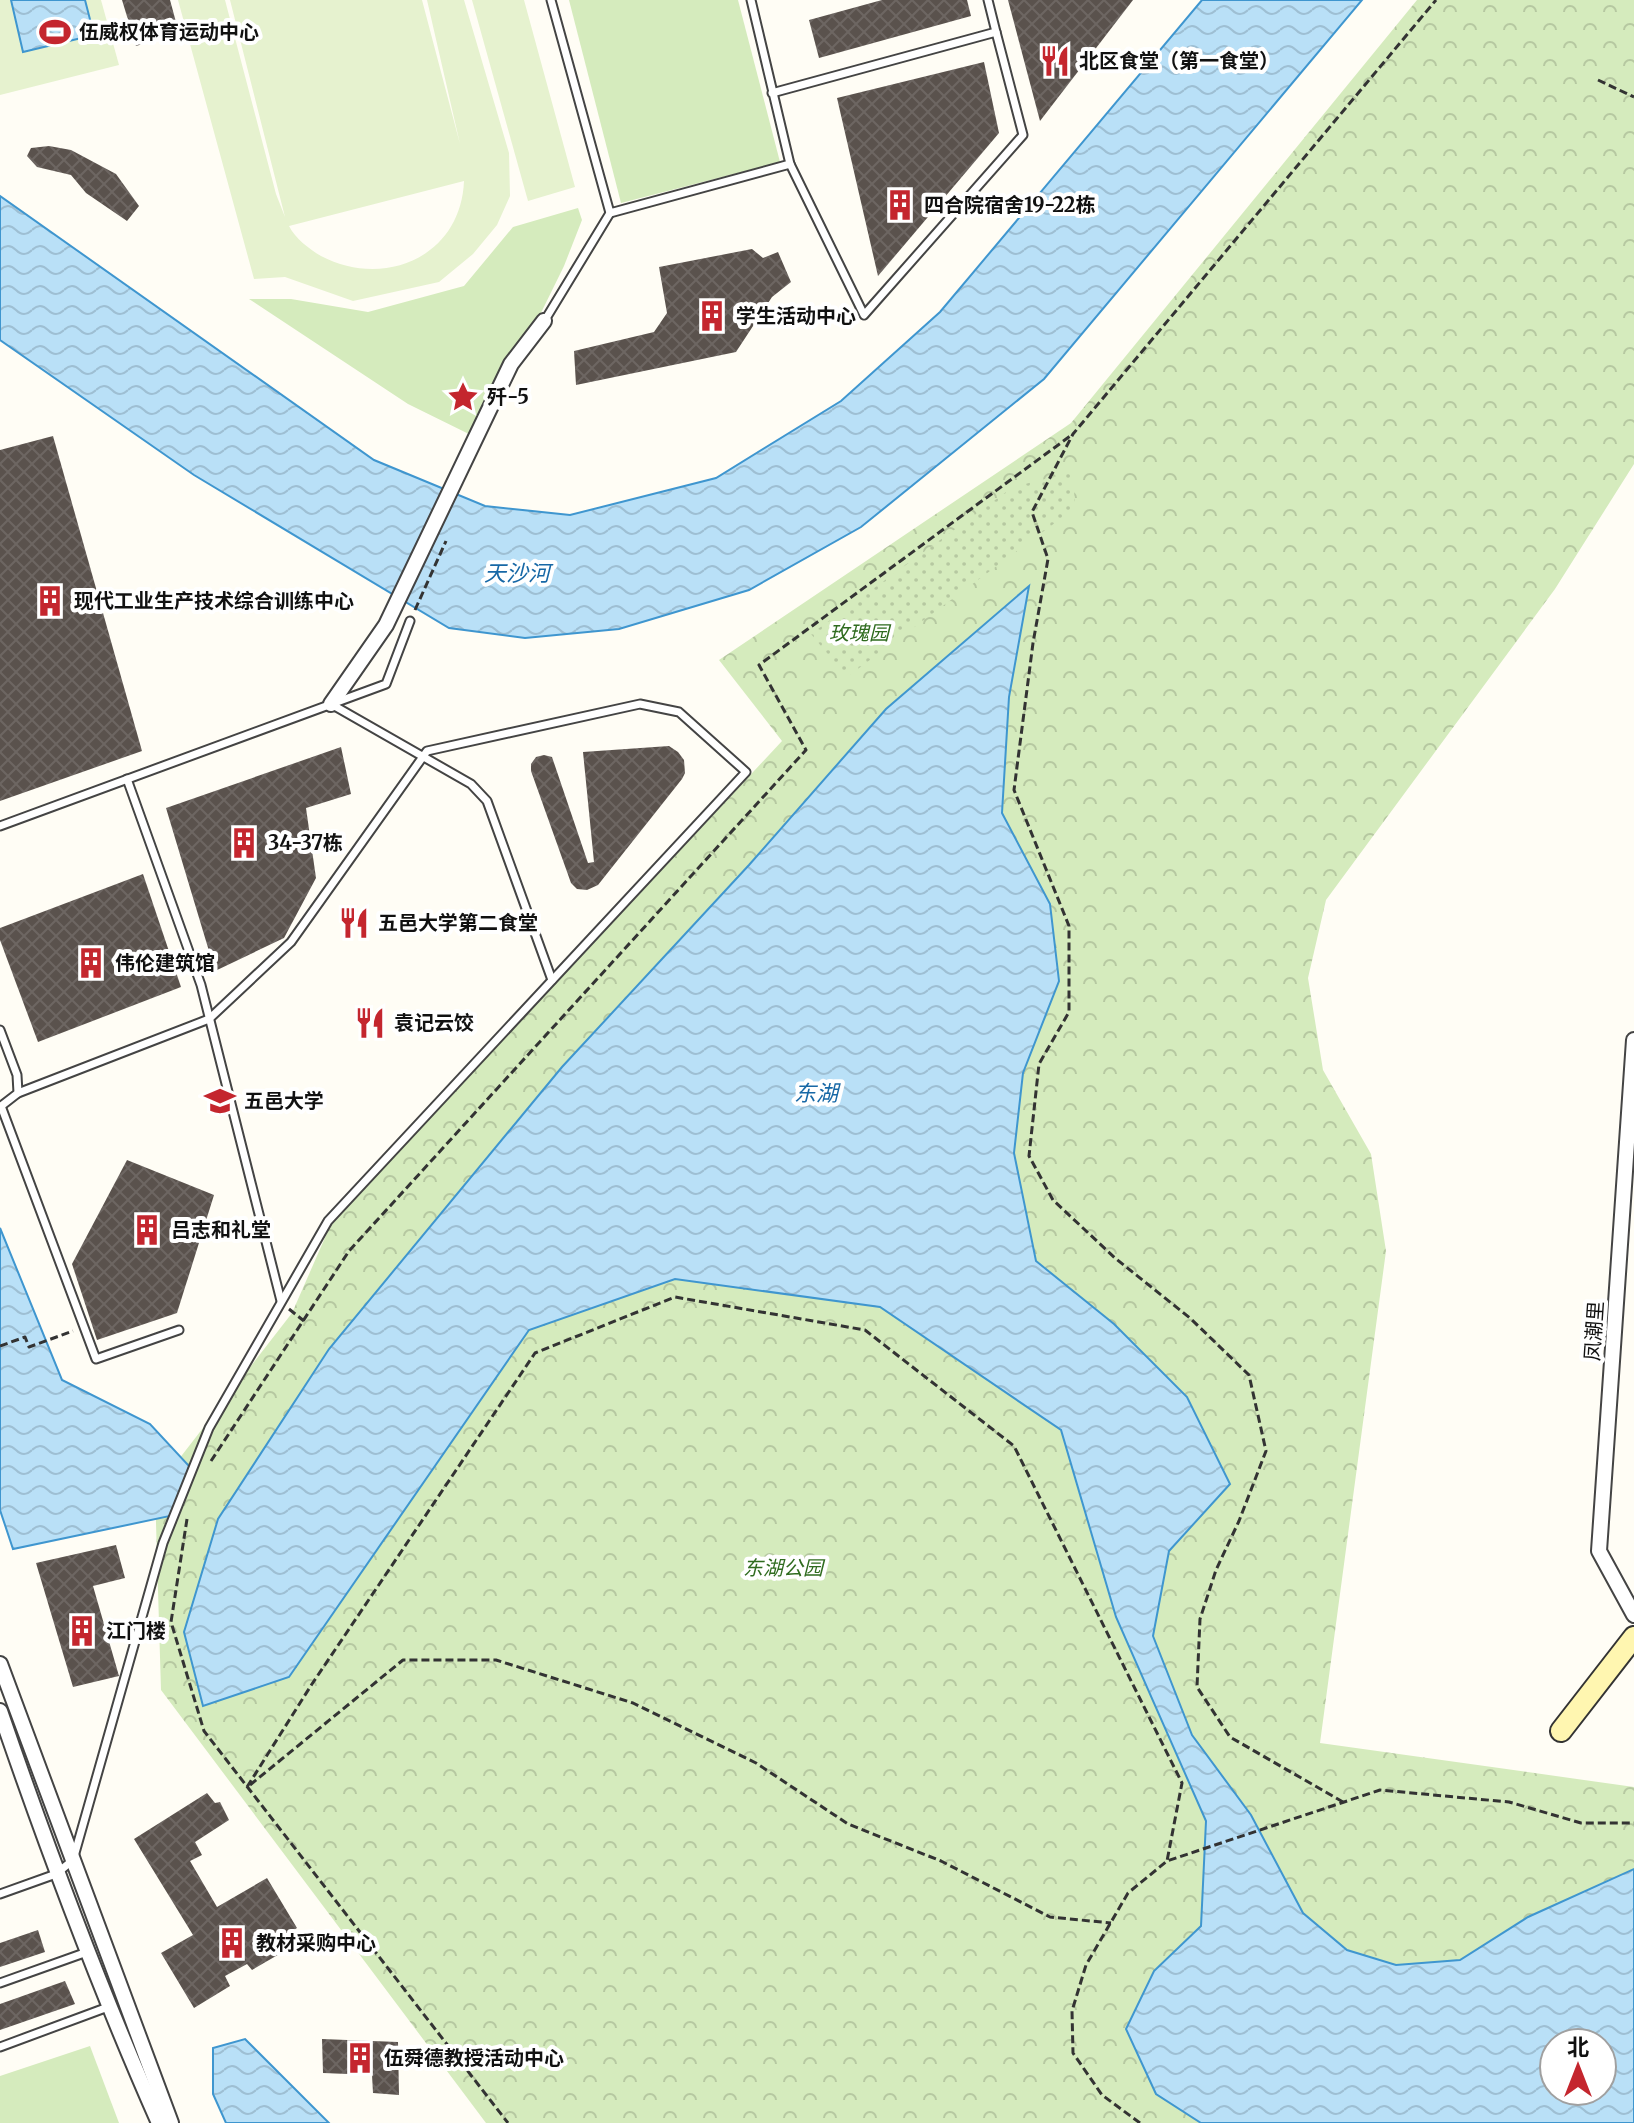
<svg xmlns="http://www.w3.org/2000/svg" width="1634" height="2123" viewBox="0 0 1634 2123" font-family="Merriweather,'Noto Sans SC',serif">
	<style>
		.grass { fill: #d5ebbd }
		.park { fill: url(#park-crowns); fill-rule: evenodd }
		.garden { fill: url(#garden-dots) }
		.pitch { fill: #e6f2cf; fill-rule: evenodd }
		.water { fill: url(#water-waves); stroke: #3f96cf; stroke-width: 2; fill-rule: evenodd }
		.building { fill: url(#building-cross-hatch) }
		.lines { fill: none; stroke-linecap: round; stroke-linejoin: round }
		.lane-casing { stroke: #444; stroke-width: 11 }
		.street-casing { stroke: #444; stroke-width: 18 }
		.secondary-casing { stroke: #333; stroke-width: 24 }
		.path { stroke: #333; stroke-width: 3; stroke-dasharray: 8 4; stroke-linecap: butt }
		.lane { stroke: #fff; stroke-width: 7 }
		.street { stroke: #fff; stroke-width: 14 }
		.secondary { stroke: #fff6b0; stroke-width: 20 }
		.labels { text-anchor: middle; stroke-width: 8; stroke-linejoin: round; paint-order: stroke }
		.poi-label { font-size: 20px; font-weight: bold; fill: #111; stroke: #fff; text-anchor: start }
		.park-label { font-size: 20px; font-style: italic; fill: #2f6b1f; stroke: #fff }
		.street-label { font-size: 20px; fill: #111; stroke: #fff }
		.water-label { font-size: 22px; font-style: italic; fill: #1768a6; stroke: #fff }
	</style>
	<defs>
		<pattern id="park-crowns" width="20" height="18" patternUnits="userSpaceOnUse" patternTransform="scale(2)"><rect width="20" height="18" fill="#d5ebbd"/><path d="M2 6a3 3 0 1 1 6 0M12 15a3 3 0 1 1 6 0" fill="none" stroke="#b6c8a1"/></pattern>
		<pattern id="garden-dots" width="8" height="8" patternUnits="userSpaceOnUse" patternTransform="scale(2)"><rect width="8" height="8" fill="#d5ebbd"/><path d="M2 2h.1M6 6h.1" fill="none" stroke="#b6c8a1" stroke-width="1.8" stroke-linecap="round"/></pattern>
		<pattern id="water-waves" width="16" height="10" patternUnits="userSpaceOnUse" patternTransform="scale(2)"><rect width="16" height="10" fill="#b9e0f7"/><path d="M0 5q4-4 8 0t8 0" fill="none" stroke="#9ebfd3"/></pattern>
		<pattern id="building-cross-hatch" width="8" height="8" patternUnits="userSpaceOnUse" patternTransform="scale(2)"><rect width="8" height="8" fill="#5a524d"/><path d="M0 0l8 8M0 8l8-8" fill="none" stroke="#6d6662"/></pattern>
	</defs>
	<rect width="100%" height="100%" fill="#fffdf5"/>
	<g class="grass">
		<path d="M569,0H738L780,162L621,203Z"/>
		<path d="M578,208L582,220L564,266L479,439L408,404L249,299H291L368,312L464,286L513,227Z"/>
		<path d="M90,2046L119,2123H0V2076Z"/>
	</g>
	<path class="park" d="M1417,0H1634V464L1555,589L1326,900L1308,978L1323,1070L1371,1154L1386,1251L1320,1743L1634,1787V2123H486L161,1690L155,1490L292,1313L331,1224L782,741L719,660L1071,423ZM1554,2043H1602V2091H1554Z"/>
	<path class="garden" d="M1073,472L1075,508L847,677L811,634L1013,487Z"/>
	<g class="pitch">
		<path d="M0,0H101L119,65L0,95Z"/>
		<path d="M178,0H225L276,194L285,217L230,0H422L460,144L427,0H464L509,153L510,196L497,225L473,254L439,282L353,301L285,277L254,279ZM464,181C461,257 384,289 321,256C309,249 295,238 289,226Z"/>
		<path d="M472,0H524L575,187L528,201Z"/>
	</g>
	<g class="water">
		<path d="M11,0H85L94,35L23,52Z"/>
		<path d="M1202,0H1362L1044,379L861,527L749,590L619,629L525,638L449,628L194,475L0,340V196L374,460L485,506L570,515L716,478L841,401L940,312Z"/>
		<path d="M1029,586L1009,697L1002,813L1050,904L1059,981L1023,1073L1014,1153L1036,1261L1114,1324L1187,1397L1230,1484L1169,1551L1153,1636L1192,1735L1251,1815L1303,1913L1347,1950L1396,1965L1460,1960L1528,1917L1634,1869V2123H1201L1156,2094L1126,2029L1154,1971L1201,1926L1206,1821L1116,1617L1061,1430L880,1307L675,1279L529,1330L289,1677L203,1706L184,1632L218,1519L329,1349L562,1067L749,865L886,709ZM1554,2043H1602V2091H1554Z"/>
		<path d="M0,1228L62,1380L150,1424L189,1466L187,1477L170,1516L13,1549L0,1510Z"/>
		<path d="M245,2039L329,2123H226L213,2094V2048Z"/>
	</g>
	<g class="building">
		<path d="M122,0H170L179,33L136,46Z"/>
		<path d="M882,0H967L971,16L819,58L809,20Z"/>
		<path d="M1008,0H1133L1040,121Z"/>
		<path d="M984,62L999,133L878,276L837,98Z"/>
		<path d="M49,146L71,150L116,174L139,206L127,221L86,193L71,175L37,167L27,156L31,148Z"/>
		<path d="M752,249L763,258L778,252L791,282L772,297L736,352L576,385L574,351L654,332L667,313L659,267Z"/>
		<path d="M53,436L142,751L0,801V450Z"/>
		<path d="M669,746L678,752L684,760L685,773L682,779L598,885L587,890L577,889L571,883L531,771V764L536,757L544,755L552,757L588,863L594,862L583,752Z"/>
		<path d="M341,747L351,794L306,808L316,878L284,938L215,971L166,808Z"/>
		<path d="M143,874L181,987L38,1042L0,940V928Z"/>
		<path d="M127,1160L214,1195L177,1313L97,1340L72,1264Z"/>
		<path d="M116,1545L125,1578L93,1586L119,1676L73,1687L36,1563Z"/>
		<path d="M207,1793L215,1803L220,1802L229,1820L195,1842L202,1855L190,1861L217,1907L267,1878L297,1928L282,1938L288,1949L252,1970L247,1964L225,1976L230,1986L194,2008L161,1953L193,1935L134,1839Z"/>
		<path d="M38,1930L45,1952L0,1967V1943Z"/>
		<path d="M65,1981L75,2004L0,2030V2004Z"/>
		<path d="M322,2039L398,2042L399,2095L373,2093L372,2075L323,2073Z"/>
	</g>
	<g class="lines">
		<defs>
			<g id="lane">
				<path d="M551,0L610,213L790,164L751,0"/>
				<path d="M772,93L996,32L988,0"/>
				<path d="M790,164L864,315L1023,135L996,32"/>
				<path d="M545,320L610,213"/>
				<path d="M331,704L471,784L487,801L552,980"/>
				<path d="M127,779L201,985L281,1301"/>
				<path d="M0,826L386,684L410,621"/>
				<path d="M0,1030L17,1075L18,1093L0,1107"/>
				<path d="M1,1106L96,1359L179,1330"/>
				<path d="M0,1894L56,1874L73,1860L163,1543L209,1428L328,1221L746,772L679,712L640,704L427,751L291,942L209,1019L18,1093"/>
				<path d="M0,1983L87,1952"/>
				<path d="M0,2047L108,2007"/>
			</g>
			<g id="street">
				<path d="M331,704L386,625L511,364L544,321"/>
				<path d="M1634,1040L1599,1551L1634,1615"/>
				<path d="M0,1664L171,2123"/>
				<path d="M0,1711C48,1851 99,1988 159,2123"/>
			</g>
			<path id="secondary" d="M1561,1731L1634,1637"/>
		</defs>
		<use href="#lane" class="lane-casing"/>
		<use href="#street" class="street-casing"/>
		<use href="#secondary" class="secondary-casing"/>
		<g class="path">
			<path d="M1598,80L1634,97"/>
			<path d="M415,610L446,541"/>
			<path d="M289,1309L304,1321"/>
			<path d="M0,1346L25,1337L29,1347L73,1331"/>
			<path d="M211,1461L349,1251L806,750L759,665L1073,434"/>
			<path d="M187,1519L171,1622L204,1731L508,2123"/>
			<path d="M250,1785L403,1660H496L633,1703L756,1763L848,1824L941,1861L1050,1917L1111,1923"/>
			<path d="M247,1787L312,1684L535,1353L675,1297L865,1330L1014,1446L1182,1783L1167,1861"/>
			<path d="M1343,1802L1230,1737L1197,1687L1200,1619L1216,1570L1239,1521L1266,1451L1249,1375L1190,1318L1115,1258L1053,1200L1029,1156L1039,1064L1069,1012V926L1014,790L1033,643L1048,559L1032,512L1073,434L1436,0"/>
			<path d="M1140,2123L1102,2095L1073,2053L1072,2011L1086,1965L1128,1893L1167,1861L1380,1790L1509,1802L1581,1823H1634"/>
		</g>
		<use href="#lane" class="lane"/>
		<use href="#street" class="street"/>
		<use href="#secondary" class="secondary"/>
	</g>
	<defs>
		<symbol id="stadium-bare" viewBox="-9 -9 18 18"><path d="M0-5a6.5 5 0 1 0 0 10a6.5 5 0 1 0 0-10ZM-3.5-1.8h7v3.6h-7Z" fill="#c4262e" stroke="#fff" stroke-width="2.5" paint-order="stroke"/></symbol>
		<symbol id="restaurant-bare" viewBox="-9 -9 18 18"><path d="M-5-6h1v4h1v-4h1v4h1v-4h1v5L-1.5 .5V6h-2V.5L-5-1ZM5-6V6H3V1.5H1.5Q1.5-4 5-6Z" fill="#c4262e" stroke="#fff" stroke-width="2.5" paint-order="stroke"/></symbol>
		<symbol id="building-bare" viewBox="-9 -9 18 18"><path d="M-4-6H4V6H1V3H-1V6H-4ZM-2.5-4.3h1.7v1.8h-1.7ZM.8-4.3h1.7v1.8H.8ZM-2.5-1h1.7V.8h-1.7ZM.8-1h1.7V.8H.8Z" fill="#c4262e" stroke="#fff" stroke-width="2.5" paint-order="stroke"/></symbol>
		<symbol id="sight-bare" viewBox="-9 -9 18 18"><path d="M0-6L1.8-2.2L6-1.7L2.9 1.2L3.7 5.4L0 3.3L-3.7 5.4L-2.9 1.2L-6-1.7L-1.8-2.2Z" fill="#c4262e" stroke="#fff" stroke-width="2.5" paint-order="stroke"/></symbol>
		<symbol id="university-bare" viewBox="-9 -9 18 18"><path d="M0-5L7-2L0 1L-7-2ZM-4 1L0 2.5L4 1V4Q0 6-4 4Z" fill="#c4262e" stroke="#fff" stroke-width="2.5" paint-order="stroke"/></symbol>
	</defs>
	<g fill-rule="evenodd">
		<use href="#stadium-bare" x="33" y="10" width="44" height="44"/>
		<use href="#restaurant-bare" x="1033" y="39" width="44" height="44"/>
		<use href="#building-bare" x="878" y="183" width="44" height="44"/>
		<use href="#building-bare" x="690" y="294" width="44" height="44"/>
		<use href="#sight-bare" x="441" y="375" width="44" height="44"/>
		<use href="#building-bare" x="28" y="579" width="44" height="44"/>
		<use href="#building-bare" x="222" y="821" width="44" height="44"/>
		<use href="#restaurant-bare" x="332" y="901" width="44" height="44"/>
		<use href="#building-bare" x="69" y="941" width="44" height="44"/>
		<use href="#restaurant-bare" x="348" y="1001" width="44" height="44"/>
		<use href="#university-bare" x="198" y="1079" width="44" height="44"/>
		<use href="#building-bare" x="125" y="1208" width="44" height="44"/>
		<use href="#building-bare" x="60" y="1609" width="44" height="44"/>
		<use href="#building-bare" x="210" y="1921" width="44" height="44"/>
		<use href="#building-bare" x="338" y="2036" width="44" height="44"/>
	</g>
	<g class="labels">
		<g class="poi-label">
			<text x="79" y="39">伍威权体育运动中心</text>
			<text x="1079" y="68">北区食堂（第一食堂）</text>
			<text x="924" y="212">四合院宿舍19-22栋</text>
			<text x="736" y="323">学生活动中心</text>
			<text x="487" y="404">歼-5</text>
			<text x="74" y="608">现代工业生产技术综合训练中心</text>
			<text x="268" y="850">34-37栋</text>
			<text x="378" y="930">五邑大学第二食堂</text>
			<text x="115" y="970">伟伦建筑馆</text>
			<text x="394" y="1030">袁记云饺</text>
			<text x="244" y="1108">五邑大学</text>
			<text x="171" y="1237">吕志和礼堂</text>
			<text x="106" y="1638">江门楼</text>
			<text x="256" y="1950">教材采购中心</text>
			<text x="384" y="2065">伍舜德教授活动中心</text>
		</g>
		<g class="park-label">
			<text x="859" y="640">玫瑰园</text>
			<text x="783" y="1575">东湖公园</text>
		</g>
		<g class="street-label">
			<text transform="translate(1594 1331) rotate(-86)" y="7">凤潮里</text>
		</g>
		<g class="water-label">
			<text x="517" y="581">天沙河</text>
			<text x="816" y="1101">东湖</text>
		</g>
	</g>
	<g transform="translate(1578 2067)"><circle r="38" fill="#ffffff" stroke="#a0a0a0" stroke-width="2"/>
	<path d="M0-6L14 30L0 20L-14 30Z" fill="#c4262e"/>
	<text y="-12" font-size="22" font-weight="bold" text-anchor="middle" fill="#111111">北</text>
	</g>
</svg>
